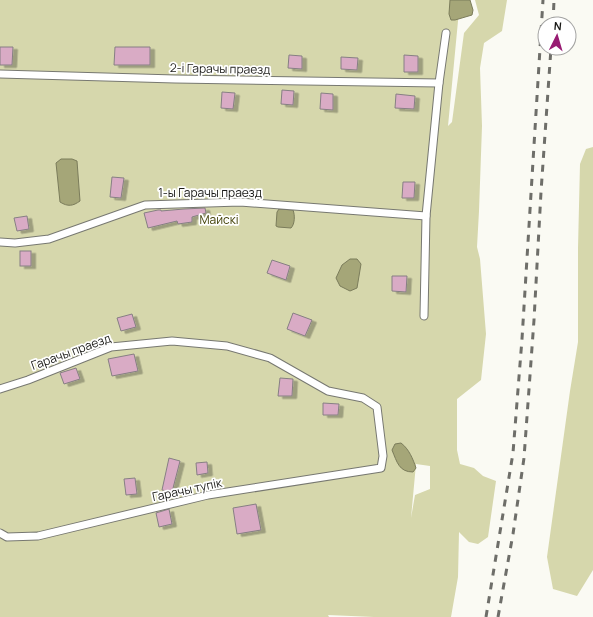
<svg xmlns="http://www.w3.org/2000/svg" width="593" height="617" viewBox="0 0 593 617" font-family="Manrope,sans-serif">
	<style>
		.green { fill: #d6d7ac; fill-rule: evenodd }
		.water { fill: #a5a678; stroke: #7b7c5b }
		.building { fill: #d9abc5; stroke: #867f83; filter: url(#shadow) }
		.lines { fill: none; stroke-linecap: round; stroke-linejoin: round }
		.lane-casing { stroke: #777871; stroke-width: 9 }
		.lane { stroke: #fff; stroke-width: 7 }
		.rail { stroke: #6e6e69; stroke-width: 3; stroke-dasharray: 7 7; stroke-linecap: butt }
		.labels { text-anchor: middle; stroke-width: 3.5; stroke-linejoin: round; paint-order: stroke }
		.street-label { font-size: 12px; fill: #1a1a17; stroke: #fff }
		.park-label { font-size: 12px; fill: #434208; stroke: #fff }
	</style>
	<defs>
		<filter id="shadow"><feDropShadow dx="4.5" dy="2.5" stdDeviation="0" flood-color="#0004"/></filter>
	</defs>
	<rect width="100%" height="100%" fill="#fafaf3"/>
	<g class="green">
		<path d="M0,0H460L448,126L452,122L464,33L479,15L475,0H507L502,31L484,43L480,68L482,126L479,211L477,247L480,259L486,334L481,380L457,399V450L460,464L474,468L483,476L496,481L488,537L478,544L469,542L459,532L458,577L451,617H374L328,615L329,617H0ZM416,464L430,466V489L415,495L411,518Z"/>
		<path d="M593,147V570L577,596L553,589L547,557L570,391L578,342V248L580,164L586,149Z"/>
	</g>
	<g class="water">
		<path d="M450,0H470L473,10L472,15L455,20H451L449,14Z"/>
		<path d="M61,159H72L77,161L80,201C73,206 68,207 60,202L56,163Z"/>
		<path d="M279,209L293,210C295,215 295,224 291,228L278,227L276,226L277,212Z"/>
		<path d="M350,259H357L361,264L357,288L350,291L340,286L336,278L342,265Z"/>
		<path d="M401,443C409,449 413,459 416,468L413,472C399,472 397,462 392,450L395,444Z"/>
	</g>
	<g class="building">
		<path d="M0,47H13L12,65H0Z"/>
		<path d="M115,47H150V65H114Z"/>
		<path d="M289,55L302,56V69L288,68Z"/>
		<path d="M404,55L418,56V72H404Z"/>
		<path d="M341,57L358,58L357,70L341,69Z"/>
		<path d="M282,90L294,91L293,105L281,104Z"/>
		<path d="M222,92L235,93L233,109L221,108Z"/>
		<path d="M321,93L333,94V110L320,109Z"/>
		<path d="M396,94L415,96L414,109L395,108Z"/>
		<path d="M112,177L124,178L121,198L110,197Z"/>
		<path d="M403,182H415L414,198H402Z"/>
		<path d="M205,208L206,213L192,217V222L178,224L177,221L148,228L144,213L158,210H161V211L184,209Z"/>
		<path d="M27,216L29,229L17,231L14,218Z"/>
		<rect x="20" y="251" width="11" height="15"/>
		<path d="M272,260L290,266L286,280L267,273Z"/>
		<path d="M392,276H407L406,292L392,291Z"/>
		<path d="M293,313L312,320L305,336L287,329Z"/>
		<path d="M132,314L136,327L121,331L117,318Z"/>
		<path d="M134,354L138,371L112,376L108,359Z"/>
		<path d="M76,368L80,379L64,384L60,373Z"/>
		<path d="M280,378L293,379L292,396H278Z"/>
		<path d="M323,403L339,404L338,415H323Z"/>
		<path d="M169,458L180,461L172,492L162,490Z"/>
		<path d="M207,462L208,473L197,475L196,463Z"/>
		<path d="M135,478L137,494L126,495L124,479Z"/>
		<path d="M256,504L261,530L237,534L233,508Z"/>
		<path d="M169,509L172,524L159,527L156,513Z"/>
	</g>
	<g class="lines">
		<defs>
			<g id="lane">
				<path d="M0,74L175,79L439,83"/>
				<path d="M0,242L15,243L49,239L145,205L240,202L426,216"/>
				<path d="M424,316L426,216L439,83L446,33"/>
				<path d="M0,389L28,380L111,347L172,341L227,346L270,358L328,391L363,398L377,407L383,456L381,468L208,495L38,536L7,537L0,533"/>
			</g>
		</defs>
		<use href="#lane" class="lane-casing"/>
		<use href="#lane" class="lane"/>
		<g class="rail">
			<path d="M553,24L554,0"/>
			<path d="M486,617L513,453L522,339L543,0"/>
			<path d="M498,617L513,534L524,458L534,320L541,192L551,48"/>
		</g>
	</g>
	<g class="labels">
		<g class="street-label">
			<text transform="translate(220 69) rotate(1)" y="4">2-і Гарачы праезд</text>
			<text x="210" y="197">1-ы Гарачы праезд</text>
			<text transform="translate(71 352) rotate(-20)" y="4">Гарачы праезд</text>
			<text transform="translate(187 490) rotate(-12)" y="4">Гарачы тупік</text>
		</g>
		<g class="park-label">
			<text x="219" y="224">Майскі</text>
		</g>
	</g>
	<g transform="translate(557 36) rotate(5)"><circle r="19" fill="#ffffff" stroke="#a3a3a2"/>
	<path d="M0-3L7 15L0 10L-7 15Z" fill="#981b72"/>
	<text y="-6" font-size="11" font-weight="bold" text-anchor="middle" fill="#1a1a17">N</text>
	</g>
</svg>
